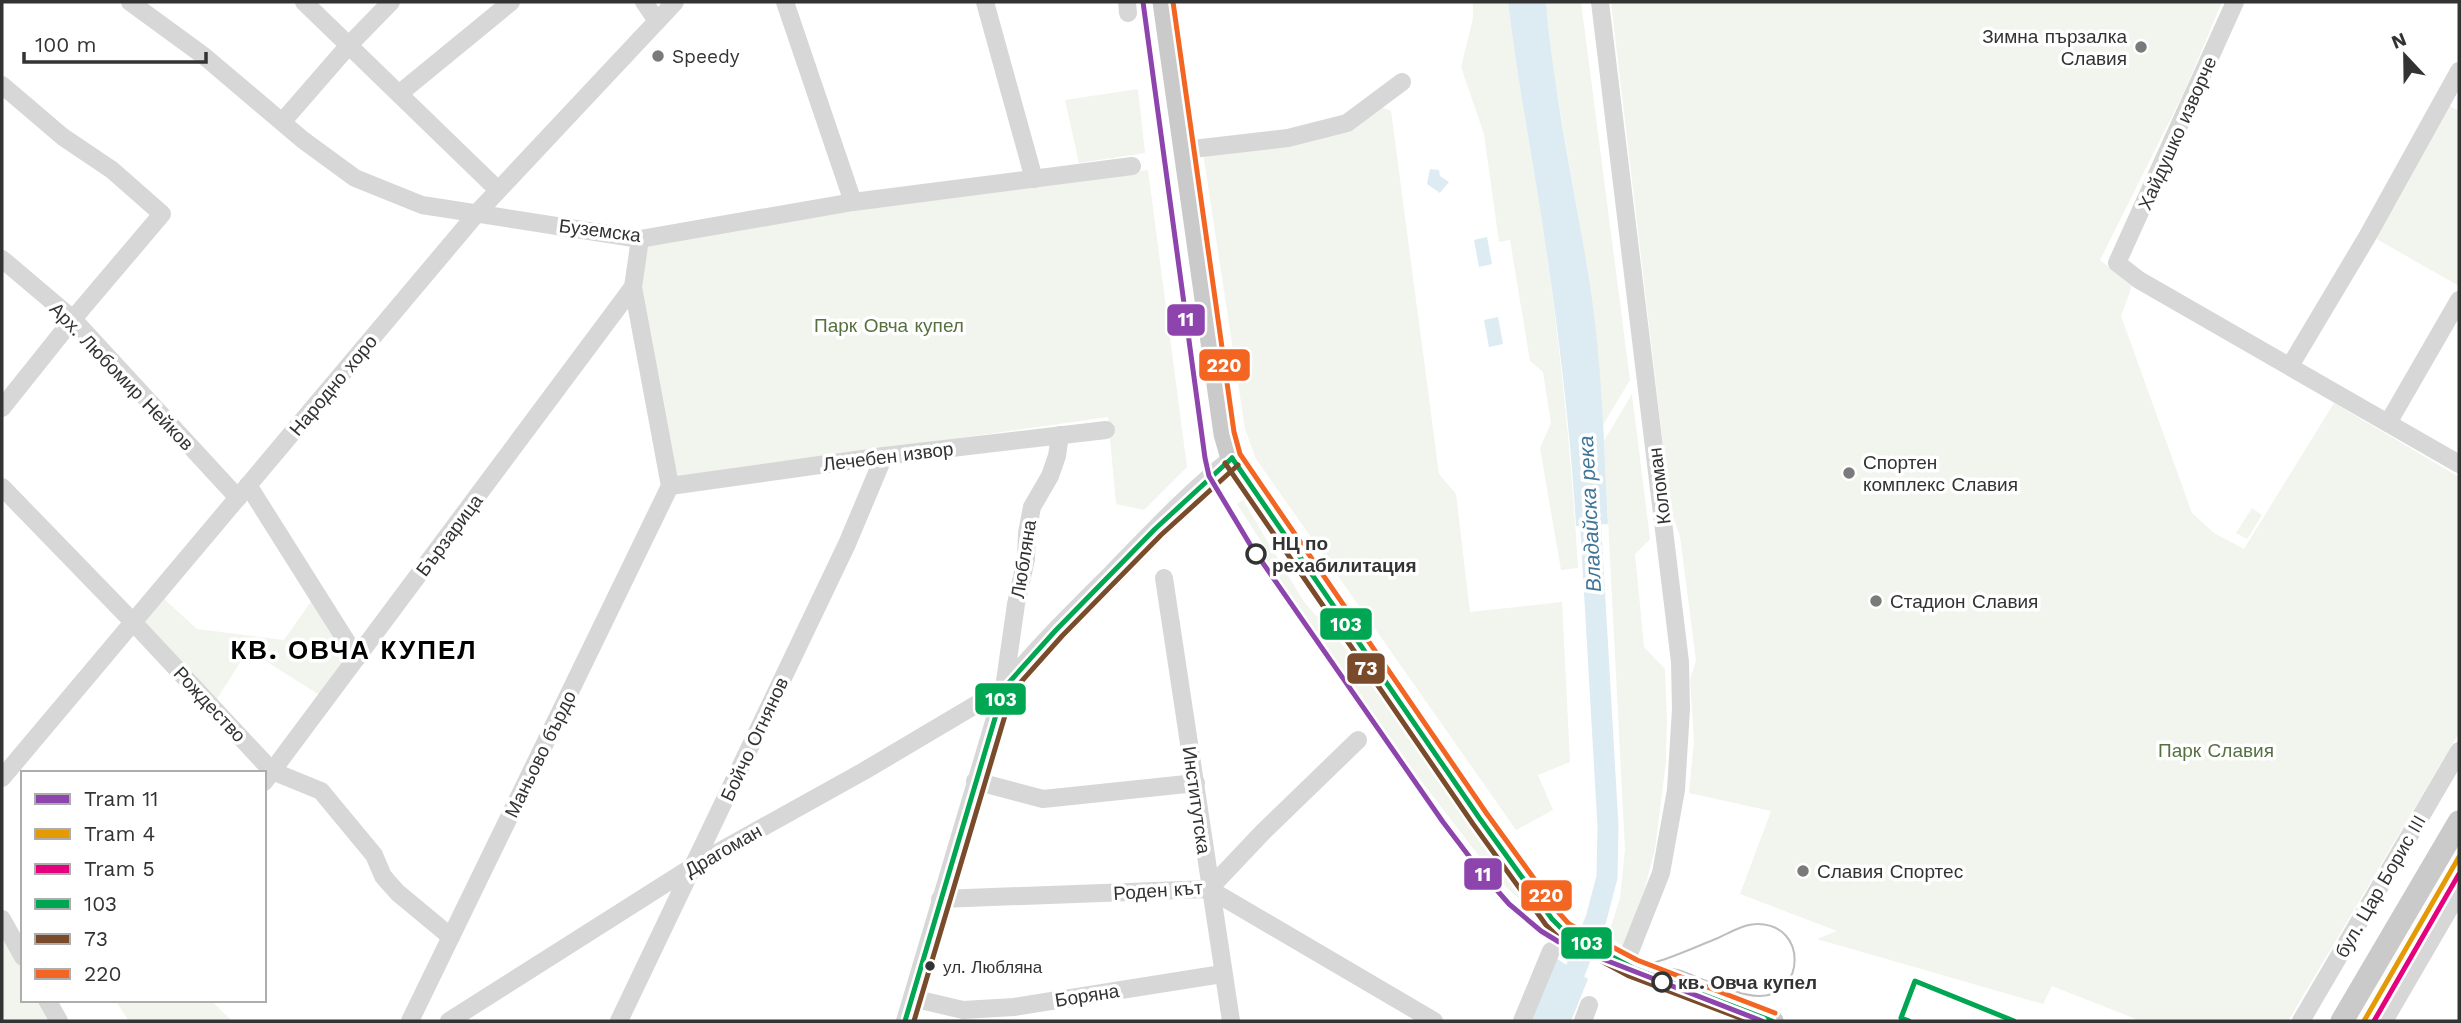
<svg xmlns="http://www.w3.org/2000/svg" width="2461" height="1023" viewBox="0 0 2461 1023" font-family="'Work Sans',sans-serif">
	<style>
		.green { fill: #f1f5ed }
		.water { fill: #ddebf3 }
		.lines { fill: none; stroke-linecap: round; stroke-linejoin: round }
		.river { stroke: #ddebf3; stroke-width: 21 }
		.minor { stroke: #d7d7d7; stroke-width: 18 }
		.major { stroke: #cacaca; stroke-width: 23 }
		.tram { stroke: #bebebe; stroke-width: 2 }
		.bus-1-casing { stroke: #fff; stroke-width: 10 }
		.bus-2-casing { stroke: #fff; stroke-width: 10 }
		.bus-3-casing { stroke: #fff; stroke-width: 10 }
		.bus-1 { stroke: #00a651; stroke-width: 5 }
		.bus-2 { stroke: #7a4b2a; stroke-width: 5 }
		.bus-3 { stroke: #f26522; stroke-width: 5 }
		.tram-1-casing { stroke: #fff; stroke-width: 10 }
		.tram-2-casing { stroke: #fff; stroke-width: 10 }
		.tram-3-casing { stroke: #fff; stroke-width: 10 }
		.tram-1 { stroke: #8e44ad; stroke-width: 5 }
		.tram-2 { stroke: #e39a05; stroke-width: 5 }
		.tram-3 { stroke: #e5007d; stroke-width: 5 }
		.poi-dot { fill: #7a7a7a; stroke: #fff; stroke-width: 2.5 }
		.stop-dot { fill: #fff; stroke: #333; stroke-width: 3.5 }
		.bus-dot { fill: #333; stroke: #fff; stroke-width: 2.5 }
		.labels { text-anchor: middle; stroke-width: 7; stroke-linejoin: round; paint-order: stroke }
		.bus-label { font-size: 17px; fill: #333; stroke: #fff; text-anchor: start }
		.poi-label { font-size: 19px; fill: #333; stroke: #fff; text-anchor: start }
		.street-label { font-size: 19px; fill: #333; stroke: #fff }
		.park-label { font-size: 19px; fill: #56703f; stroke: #fff }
		.stop-label { font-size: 19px; font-weight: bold; fill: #333; stroke: #fff; text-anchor: start }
		.water-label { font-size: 21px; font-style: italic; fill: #3f7597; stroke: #fff }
		.district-label { font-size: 26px; font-weight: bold; letter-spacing: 2px; fill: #000; stroke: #fff }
		.line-badge { stroke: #fff; stroke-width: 2.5 }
		.badge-label { font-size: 19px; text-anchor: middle; font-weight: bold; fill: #fff }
	</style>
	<rect width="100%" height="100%" fill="#fff"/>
	<g class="green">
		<path d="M1473,2H1508C1516,71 1529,139 1540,207C1558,327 1571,447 1578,568L1561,570L1540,448L1551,423L1543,372L1530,361L1510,240L1499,242L1484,134L1461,67L1473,18Z"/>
		<path d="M1546,2H1581L1630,380L1603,425L1590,288L1553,68Z"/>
		<path d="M1611,2H2222L2184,92L2100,260L2132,286L2121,316L2192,513L2214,533L2244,549L2334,403L2459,477V733L2288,1021H2141L2052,986L2043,1004L1817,939L1837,931L1740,894L1771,811L1689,793L1694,740L1690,679L1696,661L1680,536L1671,512Z"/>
		<path d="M1138,89L1145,153L1079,163L1065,100Z"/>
		<path d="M2446,104L2459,111V286L2373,237Z"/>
		<path d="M1378,106L1391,111L1439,474L1456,494L1470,612L1562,602L1570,762L1538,775L1553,810L1516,830L1256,459L1245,429L1203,153L1289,143Z"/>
		<path d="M1148,170L1187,467L1144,510L1116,504L1108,417L674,478L639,288L644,247L857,208Z"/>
		<path d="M1632,394L1650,539L1635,554L1644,647L1665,669L1667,719L1666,761L1655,849L1644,891L1624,947L1608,936L1620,898L1625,850L1604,441Z"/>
		<path d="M1243,500L1304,602L1346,649L1539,917L1495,877L1415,773L1266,561L1269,554L1237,504Z"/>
		<path d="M2252,508L2262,515L2247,539L2236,533Z"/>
		<path d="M163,598L197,629L284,640L312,600L353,663L326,699L248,650L217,699L142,623Z"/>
		<path d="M2,924L23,957V1000H47L59,1021H2Z"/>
		<path d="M115,1000H211L232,1021H129Z"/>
	</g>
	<g class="water">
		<path d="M1508,2H1546C1554,97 1575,191 1590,285C1602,364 1604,444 1608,524L1576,526C1570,420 1556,313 1540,208C1529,139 1516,71 1508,2Z"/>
		<path d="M1430,169L1439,170L1440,176L1449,182L1440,193L1427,184Z"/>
		<path d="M1487,237L1492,264L1479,267L1474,240Z"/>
		<path d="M1498,317L1503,344L1489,347L1484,320Z"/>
		<path d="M1556,958L1588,979L1571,1021H1530Z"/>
	</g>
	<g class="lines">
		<path class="river" d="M1555,1021L1596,919L1607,877L1608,826L1589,497"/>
		<g class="minor">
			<path d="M130,2L204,56L303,140L355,178L422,205L640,239L853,202L1132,166"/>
			<path d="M304,2L498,190"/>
			<path d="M644,2L657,21"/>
			<path d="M785,2L853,202"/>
			<path d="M985,2L1034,179"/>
			<path d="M1127,2L1128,13"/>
			<path d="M1600,2L1680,662L1681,709L1676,790L1661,873L1625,964"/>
			<path d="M2235,2L2117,263L2139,280L2459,464"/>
			<path d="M2,85L63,137L112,170L162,214L73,319L2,408"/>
			<path d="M400,93L511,2"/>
			<path d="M283,121L350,44L391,2"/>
			<path d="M1184,150L1288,138L1347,123L1402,82"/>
			<path d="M640,239L633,287L670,486"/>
			<path d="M2,259L73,319L238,498"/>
			<path d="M2290,366L2367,237L2459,71"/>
			<path d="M2388,423L2459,300"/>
			<path d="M248,485L357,658"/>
			<path d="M670,486L884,456L1106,430"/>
			<path d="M2,487L133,622L272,771L321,791L374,855L383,876L388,882L398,893L451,937"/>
			<path d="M1164,578L1231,1021"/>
			<path d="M2,778L478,212L675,2"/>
			<path d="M975,781L1043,799L1196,783"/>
			<path d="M264,782L633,287"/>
			<path d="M1209,889L1434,1021"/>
			<path d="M940,899L1209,889L1263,832L1358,740"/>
			<path d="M2,919L23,957"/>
			<path d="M912,998L963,1010L1014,1007L1222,974"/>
			<path d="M47,1000L59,1021"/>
			<path d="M410,1021L670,486"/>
			<path d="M449,1021L695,865L864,771L1004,688L1016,604L1026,559L1027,533L1032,507L1050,476L1057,456L1060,435"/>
			<path d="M619,1021L847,544L884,456"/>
			<path d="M905,1021L1004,688C1037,647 1074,611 1111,574C1150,534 1188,493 1232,458"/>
			<path d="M1522,1021L1551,951"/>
			<path d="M1583,1021L1589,1005"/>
			<path d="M2301,1021L2459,751"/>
			<path d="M2384,1021L2459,892"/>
		</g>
		<g class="major">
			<path d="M1164,2L1225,434L1232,458L1480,819L1552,919L1564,931L1633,968L1772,1021"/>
			<path d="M2342,1021L2459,822"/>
		</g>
		<path class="tram" d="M1624,973L1665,968L1678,970C1699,977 1740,997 1760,996C1805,995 1808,925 1758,924C1744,924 1731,932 1718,938C1688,950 1658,965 1626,968"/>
		<defs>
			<g id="bus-1">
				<path d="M1232,458L1480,819L1552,919L1564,931L1633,968L1772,1021"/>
				<path d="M905,1021L1004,688L1056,630L1155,529L1232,458"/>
				<path d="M1909,1021L1901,1018L1915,981L2014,1021"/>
			</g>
			<g id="bus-2">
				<path d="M1225,463L1473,824L1546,925L1559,938L1629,976L1748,1021"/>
				<path d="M914,1021L1012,692L1062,636L1161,535L1238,465"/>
			</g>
			<path id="bus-3" d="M1173,2L1234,432L1240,454L1487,814L1559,913L1569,924L1637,960L1775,1013"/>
		</defs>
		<use href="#bus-1" class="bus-1-casing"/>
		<use href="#bus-2" class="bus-2-casing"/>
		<use href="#bus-3" class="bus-3-casing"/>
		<use href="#bus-1" class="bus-1"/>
		<use href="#bus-2" class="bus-2"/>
		<use href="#bus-3" class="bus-3"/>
		<defs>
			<path id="tram-1" d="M1143,2L1205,458L1209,476L1251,546L1443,822L1481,872L1509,904L1541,931L1559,942L1762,1021"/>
			<path id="tram-2" d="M2364,1021L2459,857"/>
			<path id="tram-3" d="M2374,1021L2459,874"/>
		</defs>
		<use href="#tram-1" class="tram-1-casing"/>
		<use href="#tram-2" class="tram-2-casing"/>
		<use href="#tram-3" class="tram-3-casing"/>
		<use href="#tram-1" class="tram-1"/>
		<use href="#tram-2" class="tram-2"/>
		<use href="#tram-3" class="tram-3"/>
	</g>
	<g class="poi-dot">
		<circle cx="2141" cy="47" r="7"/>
		<circle cx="658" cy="56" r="7"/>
		<circle cx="1849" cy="473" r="7"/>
		<circle cx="1876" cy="601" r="7"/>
		<circle cx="1803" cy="871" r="7"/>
	</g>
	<g class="stop-dot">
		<circle cx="1256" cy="554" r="9"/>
		<circle cx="1662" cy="982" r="9"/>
	</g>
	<circle class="bus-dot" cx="930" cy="966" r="6"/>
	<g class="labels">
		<g class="bus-label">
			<text x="943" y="973">ул. Любляна</text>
		</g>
		<g class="poi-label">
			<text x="2127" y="43" text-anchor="end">Зимна пързалка<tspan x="2127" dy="22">Славия</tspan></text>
			<text x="672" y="63">Speedy</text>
			<text x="1863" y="469">Спортен<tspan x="1863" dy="22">комплекс Славия</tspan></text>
			<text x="1890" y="608">Стадион Славия</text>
			<text x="1817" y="878">Славия Спортес</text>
		</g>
		<g class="street-label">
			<text transform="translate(2177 133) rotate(-66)" y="7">Хайдушко изворче</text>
			<text transform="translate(600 230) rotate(7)" y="7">Буземска</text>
			<text transform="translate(122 376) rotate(46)" y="7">Арх. Любомир Нейков</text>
			<text transform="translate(333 385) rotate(-50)" y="7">Народно хоро</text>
			<text transform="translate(888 456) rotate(-7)" y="7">Лечебен извор</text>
			<text transform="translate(1659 486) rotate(-97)" y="7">Коломан</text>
			<text transform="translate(449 535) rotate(-53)" y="7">Бързарица</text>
			<text transform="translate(1023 559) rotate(-81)" y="7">Любляна</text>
			<text transform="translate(210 704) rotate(47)" y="7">Рождество</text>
			<text transform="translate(754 739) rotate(-65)" y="7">Бойчо Огнянов</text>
			<text transform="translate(540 754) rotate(-64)" y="7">Маньово бърдо</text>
			<text transform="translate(1197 800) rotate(82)" y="7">Институтска</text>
			<text transform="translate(723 850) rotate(-30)" y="7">Драгоман</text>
			<text transform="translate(2380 886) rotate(-60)" y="7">бул. Цар Борис III</text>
			<text transform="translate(1158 890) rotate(-4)" y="7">Роден кът</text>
			<text transform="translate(1087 995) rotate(-9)" y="7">Боряна</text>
		</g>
		<g class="park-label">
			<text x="889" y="332">Парк Овча купел</text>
			<text x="2216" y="757">Парк Славия</text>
		</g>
		<g class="stop-label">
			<text x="1272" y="550">НЦ по<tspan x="1272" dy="22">рехабилитация</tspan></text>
			<text x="1678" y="989">кв. Овча купел</text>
		</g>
		<g class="water-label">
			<text transform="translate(1590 514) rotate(-93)" y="7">Владайска река</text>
		</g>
		<g class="district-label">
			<text x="354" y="659">КВ. ОВЧА КУПЕЛ</text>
		</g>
	</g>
	<g class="line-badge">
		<rect x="1166" y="303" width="40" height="34" rx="7" fill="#8e44ad"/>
		<rect x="1198" y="348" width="53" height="34" rx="7" fill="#f26522"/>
		<rect x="1319" y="607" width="54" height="34" rx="7" fill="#00a651"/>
		<rect x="1346" y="652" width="40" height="33" rx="7" fill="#7a4b2a"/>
		<rect x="974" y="682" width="53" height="34" rx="7" fill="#00a651"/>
		<rect x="1463" y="857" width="40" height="34" rx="7" fill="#8e44ad"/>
		<rect x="1520" y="879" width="53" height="33" rx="7" fill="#f26522"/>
		<rect x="1560" y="926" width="53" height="34" rx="7" fill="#00a651"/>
	</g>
	<g class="badge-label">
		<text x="1186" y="326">11</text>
		<text x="1224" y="372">220</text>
		<text x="1346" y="631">103</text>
		<text x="1366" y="675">73</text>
		<text x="1001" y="706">103</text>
		<text x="1483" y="881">11</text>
		<text x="1546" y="902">220</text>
		<text x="1587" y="950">103</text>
	</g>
	<rect width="2461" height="1023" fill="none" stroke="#333333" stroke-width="7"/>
	<rect x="21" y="771" width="245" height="231" fill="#ffffff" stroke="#adadad" stroke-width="2"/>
	<rect x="35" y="794" width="35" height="10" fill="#8e44ad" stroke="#adadad" stroke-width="2"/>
	<text x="84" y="806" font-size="21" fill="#333333">Tram 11</text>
	<rect x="35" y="829" width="35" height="10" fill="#e39a05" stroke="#adadad" stroke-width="2"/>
	<text x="84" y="841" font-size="21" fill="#333333">Tram 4</text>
	<rect x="35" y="864" width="35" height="10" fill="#e5007d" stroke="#adadad" stroke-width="2"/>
	<text x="84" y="876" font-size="21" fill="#333333">Tram 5</text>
	<rect x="35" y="899" width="35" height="10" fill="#00a651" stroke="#adadad" stroke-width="2"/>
	<text x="84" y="911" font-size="21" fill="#333333">103</text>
	<rect x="35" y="934" width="35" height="10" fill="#7a4b2a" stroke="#adadad" stroke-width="2"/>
	<text x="84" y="946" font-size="21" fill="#333333">73</text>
	<rect x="35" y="969" width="35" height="10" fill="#f26522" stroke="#adadad" stroke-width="2"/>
	<text x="84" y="981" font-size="21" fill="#333333">220</text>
	<g transform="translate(2405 56) rotate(338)" stroke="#ffffff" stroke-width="5" paint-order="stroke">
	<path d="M0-5L12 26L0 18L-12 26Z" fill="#333333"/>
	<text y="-10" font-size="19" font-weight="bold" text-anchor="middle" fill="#333333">N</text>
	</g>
	<path d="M24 52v10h182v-10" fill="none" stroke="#333333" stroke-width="3.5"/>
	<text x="35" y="52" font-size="21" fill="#333333" stroke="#ffffff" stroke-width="5" paint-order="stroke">100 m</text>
</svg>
